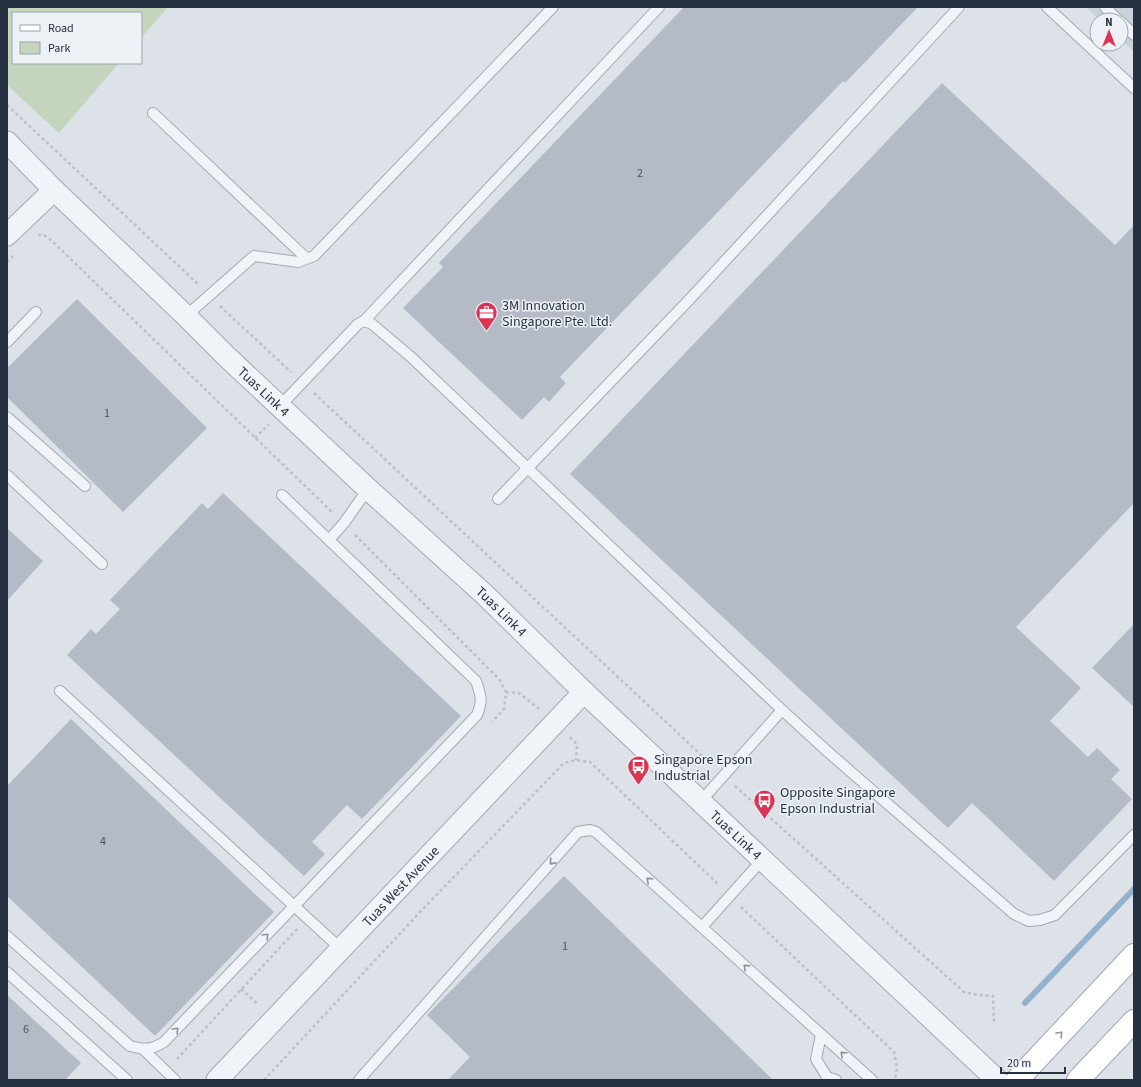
<svg xmlns="http://www.w3.org/2000/svg" width="1141" height="1087" viewBox="0 0 1141 1087" font-family="'Source Sans 3',sans-serif">
	<style>
		.built { fill: #cbd1db }
		.green { fill: #c4d4bd }
		.lines { fill: none; stroke-linecap: round; stroke-linejoin: round }
		.stream { stroke: #94b2cd; stroke-width: 6 }
		.building { fill: #b4bbc6 }
		.lane-casing { stroke: #a2a9b3; stroke-width: 12 }
		.street-casing { stroke: #a2a9b3; stroke-width: 23 }
		.primary-casing { stroke: #9ba7b6; stroke-width: 24 }
		.path { stroke: #bbc0c8; stroke-width: 2.5; stroke-dasharray: 3 3; stroke-linecap: butt }
		.lane { stroke: #f0f3f7; stroke-width: 10 }
		.street { stroke: #f0f3f7; stroke-width: 21 }
		.primary { stroke: #fff; stroke-width: 22 }
		.oneway { stroke: #8a929c }
		.oneway2 { stroke: #9298a0 }
		.labels { text-anchor: middle; stroke-width: 3; stroke-linejoin: round; paint-order: stroke }
		.number-label { font-size: 12px; fill: #495362 }
		.poi-label { font-size: 14px; fill: #253041; stroke: #edf1f6; text-anchor: start }
		.street-label { font-size: 14px; fill: #253041; stroke: #edf1f6 }
	</style>
	<rect width="100%" height="100%" fill="#dde2e9"/>
	<path class="built" d="M1086,7H1134V52L1121,39V20H1100Z"/>
	<path class="green" d="M7,7H168L141,38V13H13V63H119L59,133L7,85Z"/>
	<g class="lines">
		<path class="stream" d="M1025,1003L1134,889"/>
	</g>
	<g class="building">
		<path d="M684,7H918L845,83L843,81L560,377L566,383L549,402L544,397L522,420L403,308L443,267L439,263Z"/>
		<path d="M942,83L1115,245L1134,225V503L1016,627L1081,688L1050,721L1088,757L1097,748L1120,770L1111,779L1132,799L1054,881L972,803L948,828L570,474Z"/>
		<path d="M77,299L207,428L123,512L7,397V368Z"/>
		<path d="M223,493L461,716L362,819L347,805L312,842L325,854L304,876L67,655L91,629L96,634L120,609L110,600L202,503L208,509Z"/>
		<path d="M7,528L43,561L7,601Z"/>
		<path d="M1134,624V707L1092,668Z"/>
		<path d="M71,719L274,912L155,1036L7,896V786Z"/>
		<path d="M564,876L773,1080H448L470,1057L427,1015Z"/>
		<path d="M7,995L81,1063L65,1080H7Z"/>
	</g>
	<g class="lines">
		<defs>
			<g id="lane">
				<path d="M1047,7L1134,88"/>
				<path d="M1105,7L1118,20"/>
				<path d="M1121,22L1134,35"/>
				<path d="M153,113L306,258"/>
				<path d="M186,316L254,256L298,262L314,256L553,7"/>
				<path d="M364,321L372,324L411,357L782,710L827,751L1014,914L1029,921L1040,920L1055,915L1134,835"/>
				<path d="M7,342L36,312"/>
				<path d="M280,406L358,324L364,321L659,7"/>
				<path d="M7,417L85,486"/>
				<path d="M7,475L102,564"/>
				<path d="M498,499L689,300L959,7"/>
				<path d="M329,540L344,523L368,489"/>
				<path d="M60,691L341,949"/>
				<path d="M701,801L782,710"/>
				<path d="M702,927L763,859"/>
				<path d="M7,936L130,1046C145,1050 151,1050 164,1042L477,715C483,700 481,696 476,681L282,495"/>
				<path d="M7,972L127,1080"/>
				<path d="M821,1035L816,1059L827,1077L836,1080"/>
				<path d="M144,1050L175,1080"/>
				<path d="M359,1080L578,832L590,830L596,832L872,1080"/>
			</g>
			<g id="street">
				<path id="s1" d="M7,142L54,190L186,316L226,356L368,489L484,594L584,692L997,1080"/>
				<path d="M7,235L54,190"/>
				<path id="s2" d="M217,1080L584,692"/>
			</g>
			<g id="primary">
				<path d="M1017,1080L1134,955"/>
				<path d="M1078,1080L1134,1021"/>
			</g>
		</defs>
		<use href="#lane" class="lane-casing"/>
		<use href="#street" class="street-casing"/>
		<use href="#primary" class="primary-casing"/>
		<g class="path">
			<path d="M7,105L198,284"/>
			<path d="M38,235H44L51,240L333,513"/>
			<path d="M7,262L13,256"/>
			<path d="M220,306L291,372"/>
			<path d="M314,393L712,765"/>
			<path d="M255,438L269,424"/>
			<path d="M355,535L499,679L506,692L504,709L492,722"/>
			<path d="M506,692L519,693L539,709"/>
			<path d="M570,737L577,744L576,760"/>
			<path d="M735,786L964,992L978,995L993,996L994,1024"/>
			<path d="M741,907L894,1052L897,1067L895,1080"/>
			<path d="M241,989L259,1005"/>
			<path d="M177,1059L297,929"/>
			<path d="M264,1080L419,913L564,763L576,760L590,762L719,885"/>
		</g>
		<use href="#lane" class="lane"/>
		<use href="#street" class="street"/>
		<use href="#primary" class="primary"/>
	</g>
	<defs><path id="oneway-chevron" d="M-2-3.5L2.5 0L-2 3.5" fill="none" stroke-width="1.6" stroke-linecap="round" stroke-linejoin="round"/></defs>
	<g class="oneway">
		<use href="#oneway-chevron" transform="translate(552 862) rotate(132)"/>
		<use href="#oneway-chevron" transform="translate(649 880) rotate(-138)"/>
		<use href="#oneway-chevron" transform="translate(266 936) rotate(-46)"/>
		<use href="#oneway-chevron" transform="translate(746 967) rotate(-138)"/>
		<use href="#oneway-chevron" transform="translate(176 1030) rotate(-46)"/>
		<use href="#oneway-chevron" transform="translate(843 1054) rotate(-138)"/>
	</g>
	<use class="oneway2" href="#oneway-chevron" transform="translate(1060 1034) rotate(-47)"/>
	<defs>
		<symbol id="office-pin" viewBox="-11 -11 22 30"><path d="M0 17L-7.5 6A9.5 9.5 0 1 1 7.5 6Z" fill="#dc3454" stroke="#edf1f6"/><path d="M-6-3h4V-5.5h4V-3h4V5H-6ZM-1-4.5V-3h2v-1.5ZM-6 0V1H6V0Z" fill="#fff"/></symbol>
		<symbol id="bus-pin" viewBox="-11 -11 22 30"><path d="M0 17L-7.5 6A9.5 9.5 0 1 1 7.5 6Z" fill="#dc3454" stroke="#edf1f6"/><path d="M-5-6H5V4H4V6H2V4H-2V6H-4V4H-5ZM-3.5-4V0h7V-4ZM-3.5 1.2v1.5H-2V1.2ZM2 1.2v1.5H3.5V1.2Z" fill="#fff"/></symbol>
	</defs>
	<g fill-rule="evenodd">
		<use href="#office-pin" x="474" y="300" width="25" height="34"/>
		<use href="#bus-pin" x="626" y="754" width="25" height="34"/>
		<use href="#bus-pin" x="752" y="788" width="25" height="34"/>
	</g>
	<g class="labels">
		<g class="number-label">
			<text x="640" y="177">2</text>
			<text x="107" y="417">1</text>
			<text x="103" y="845">4</text>
			<text x="565" y="950">1</text>
			<text x="26" y="1033">6</text>
		</g>
		<g class="poi-label">
			<text x="502" y="310">3M Innovation<tspan x="502" dy="16">Singapore Pte. Ltd.</tspan></text>
			<text x="654" y="764">Singapore Epson<tspan x="654" dy="16">Industrial</tspan></text>
			<text x="780" y="797">Opposite Singapore<tspan x="780" dy="16">Epson Industrial</tspan></text>
		</g>
		<g class="street-label">
			<text dy="5" stroke="none"><textPath href="#s1" startOffset="358">Tuas Link 4</textPath></text>
			<text dy="5" stroke="none"><textPath href="#s1" startOffset="682">Tuas Link 4</textPath></text>
			<text dy="5" stroke="none"><textPath href="#s1" startOffset="1006">Tuas Link 4</textPath></text>
			<text dy="5" stroke="none"><textPath href="#s2" startOffset="267">Tuas West Avenue</textPath></text>
		</g>
	</g>
	<rect width="1141" height="1087" fill="none" stroke="#253041" stroke-width="16"/>
	<rect x="12" y="12" width="130" height="52" fill="#edf1f6" stroke="#9da4ae"/>
	<rect x="20" y="25" width="20" height="6" fill="#ffffff" stroke="#9da4ae"/>
	<text x="48" y="32" font-size="12" fill="#253041">Road</text>
	<rect x="20" y="42" width="20" height="12" fill="#c4d4bd" stroke="#9da4ae"/>
	<text x="48" y="52" font-size="12" fill="#253041">Park</text>
	<g transform="translate(1109 32)"><circle r="19" fill="#edf1f6" stroke="#9da4ae"/>
	<path d="M0-3L7 15L0 10L-7 15Z" fill="#dc3454"/>
	<text y="-6" font-size="11" font-weight="bold" text-anchor="middle" fill="#253041">N</text>
	</g>
	<path d="M1001 1067v6h64v-6" fill="none" stroke="#253041" stroke-width="2"/>
	<text x="1007" y="1067" font-size="12" fill="#253041" stroke="#edf1f6" stroke-width="3" paint-order="stroke">20 m</text>
</svg>
